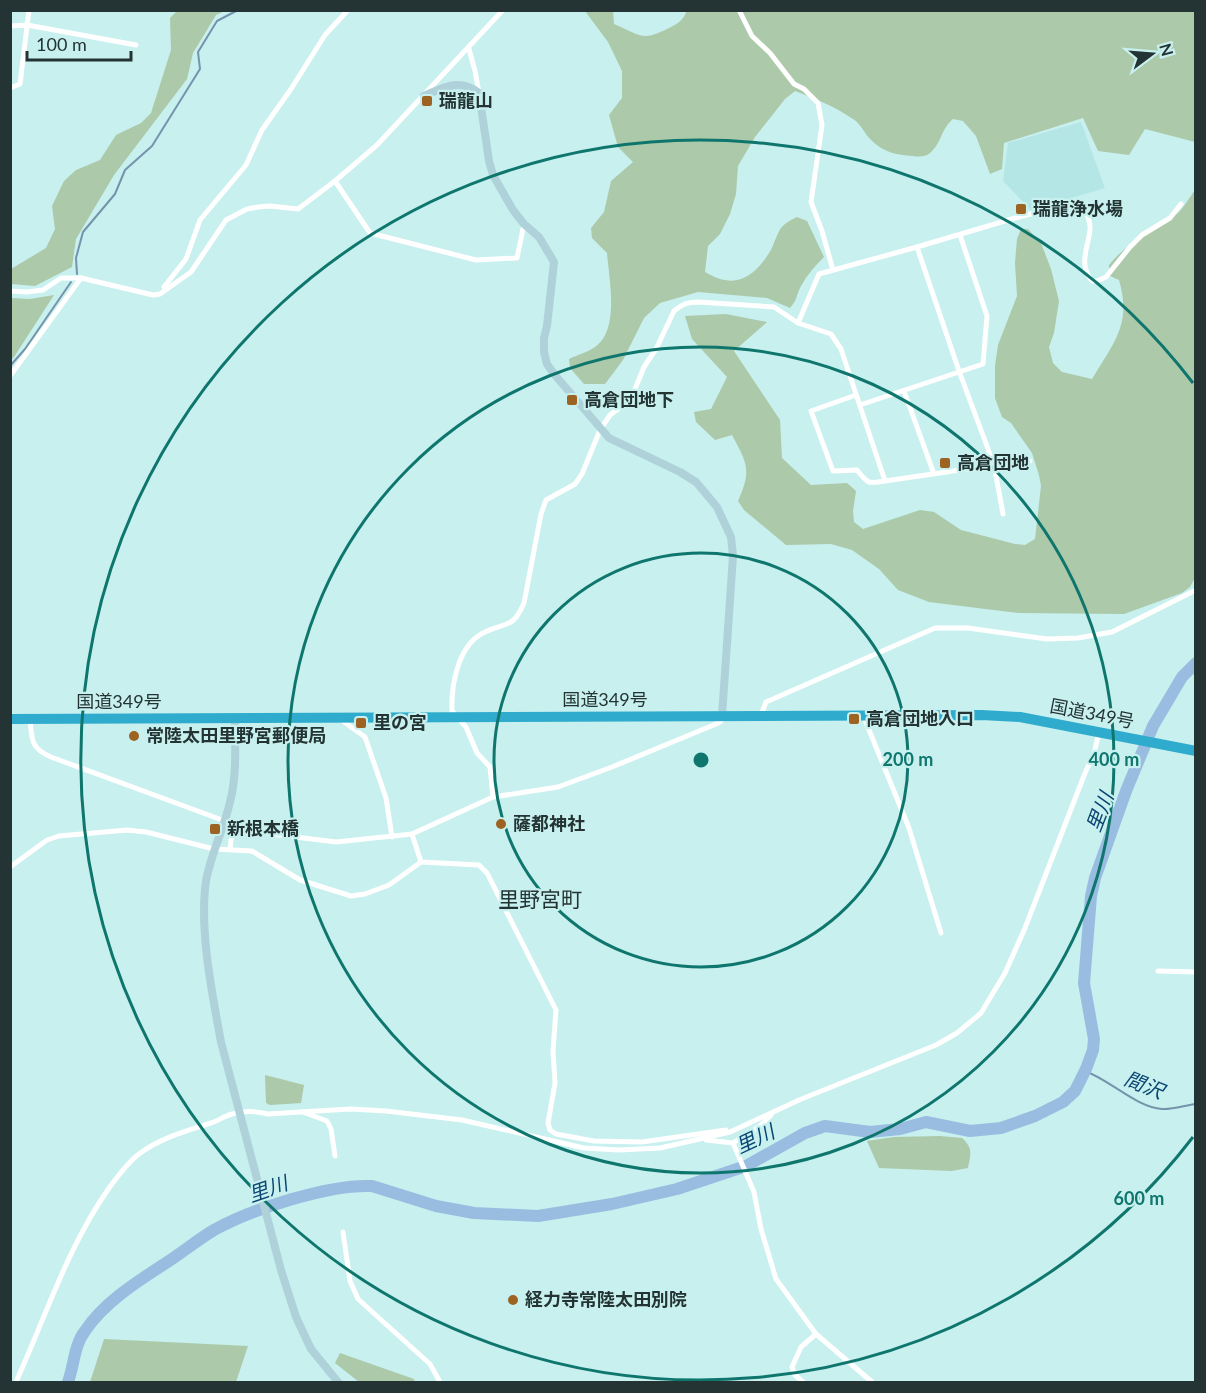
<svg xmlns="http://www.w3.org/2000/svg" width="1206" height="1393" viewBox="0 0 1206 1393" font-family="Lato,'Noto Sans JP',sans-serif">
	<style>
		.built { fill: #b3e6e5 }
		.green { fill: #acc9a9 }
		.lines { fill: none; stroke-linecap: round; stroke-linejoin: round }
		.stream { stroke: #7594ac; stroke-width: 2 }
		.river { stroke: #98bde0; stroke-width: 12 }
		.street { stroke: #fff; stroke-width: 5 }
		.secondary { stroke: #afd1da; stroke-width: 8 }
		.highway { stroke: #2fabcd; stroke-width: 10 }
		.ring { fill: none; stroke: #0f766e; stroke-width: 3 }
		.poi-dot { fill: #9d6323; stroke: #c7f0ef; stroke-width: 2 }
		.labels { text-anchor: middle; stroke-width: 4.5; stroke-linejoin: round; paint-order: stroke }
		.poi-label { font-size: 18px; font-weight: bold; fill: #243434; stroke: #c7f0ef; text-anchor: start }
		.street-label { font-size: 18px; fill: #243434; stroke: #c7f0ef }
		.water-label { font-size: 20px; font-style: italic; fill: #0b4672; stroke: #c7f0ef }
		.quarter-label { font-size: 21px; fill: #243434; stroke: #c7f0ef }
		.centre { fill: #0f766e; stroke: #c7f0ef; stroke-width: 3 }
		.ring-label { font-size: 18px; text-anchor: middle; font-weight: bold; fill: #0f766e; stroke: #c7f0ef; stroke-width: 4.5; stroke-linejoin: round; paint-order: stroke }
	</style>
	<rect width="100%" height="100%" fill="#c7f0ef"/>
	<path class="built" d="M1081,122L1105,188L1031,210L1003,181L1008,143Z"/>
	<g class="green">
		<path d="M687,10L1195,11V142L1145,129L1129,155L1098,151L1083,118L1004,143L1002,169L990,174L976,136L963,121L953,119C941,129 941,144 930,153C926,157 918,157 913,156C896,155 883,152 871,140C864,133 861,124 853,119C834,106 816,99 795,91L785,99L755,137L738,166L736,194L730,214L720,234L708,246L705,272C733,289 752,280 769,253C774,246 776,235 781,228C786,222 791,220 797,217L807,221L824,257C815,266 807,275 801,286C796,295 798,299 790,308L767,298L698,292L660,303L644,318L623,360L605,384H584L570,368L569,359C577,355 588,352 595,347C620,330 609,279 607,253L592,238L591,228L604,212L611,181L633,162L618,147L609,115L622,98V71L608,42L585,11H613L614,24C642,36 642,42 671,27C679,23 684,19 687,10Z"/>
		<path d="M177,11H225L216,15L193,53L187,79L114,175L76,239L72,267L35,286L11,284V269L46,248L55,229L52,206L64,181L76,170L100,160L116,135L141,123L151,113L171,50L170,18Z"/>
		<path d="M1195,190V578L1190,587L1182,593L1124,614L1019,613L929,602L898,590L879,569L852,550L831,544L786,545L744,510L738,501C752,470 747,463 732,435L715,440L696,422L694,412L711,409L727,377L692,339L685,316L726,314L767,322L734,351L780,420L782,458L811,485L847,483L856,491L853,511L854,522L863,529L920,510L934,512L961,530L1015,544L1025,545L1035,539L1041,486L1039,475L1032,453L1011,423L1002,417L995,398V366L998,345L1017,296L1015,263L1017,239L1021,229H1028L1041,243L1051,269L1059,301L1054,333L1049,347L1053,363L1062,372L1092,379C1114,342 1132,324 1119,280L1110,276L1109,265C1126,243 1152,233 1174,216C1184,209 1188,199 1195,190Z"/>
		<path d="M54,295L14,357L11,360V298L30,299Z"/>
		<path d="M265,1075L304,1085L301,1103L270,1105L266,1103Z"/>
		<path d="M940,1136L962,1138C973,1148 971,1154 968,1168L952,1171L879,1168L867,1141L894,1137Z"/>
		<path d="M104,1339L248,1346L236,1382H90Z"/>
		<path d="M340,1353L414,1379L415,1382H359L335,1363Z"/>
	</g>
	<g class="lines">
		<g class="stream">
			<path d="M77,274L76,258L83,232L115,194L125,170L152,146L200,69L198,52L217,21L238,10"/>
			<path d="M10,366L25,349L71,282"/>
			<path d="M1085,1071C1110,1080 1136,1107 1162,1109C1172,1110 1186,1105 1196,1104"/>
		</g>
		<path class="river" d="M68,1382C74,1366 74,1345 85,1331C105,1301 140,1280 169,1261C184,1251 199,1239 214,1230C252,1209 329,1184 372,1186L436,1206L474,1213L538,1216L612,1204L677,1189L746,1166L805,1133L825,1126L870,1132L900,1129L926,1122L970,1131L1001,1128L1035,1116L1063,1102L1075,1091L1086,1069L1093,1050L1094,1039L1084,983L1091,896L1095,878L1126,791L1153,726L1182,677L1196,663"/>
		<g class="street">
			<path d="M739,10L752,36L770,53L794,84L804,89L818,103L822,125L811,202L822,231L833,270"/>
			<path d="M10,26L27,25L136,45"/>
			<path d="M469,49L475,71L479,93"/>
			<path d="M10,88L20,84L29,10"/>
			<path d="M335,181L370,233L476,260L517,258L524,224"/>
			<path d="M164,287L186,259L200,220L246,165L262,130L291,89L325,35L348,10"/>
			<path d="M10,291L27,292L43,290L61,278H81L153,295L160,294L191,272L226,220L247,209L258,207L270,206L298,209L335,181L377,145L503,10"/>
			<path d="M798,323L819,274L917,247"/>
			<path d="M10,376L81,278"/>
			<path d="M904,391L934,474"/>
			<path d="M856,395L811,411L833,471L857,470C868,484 868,484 885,481"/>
			<path d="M860,405L983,364L987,316L960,235"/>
			<path d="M1003,514L994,465L1030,461"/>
			<path d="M761,715L766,702L935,628H968L1047,639L1078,638L1112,632L1196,590"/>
			<path d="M866,715L865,720L909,828L941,933"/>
			<path d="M30,719C32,739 30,748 51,757L233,824L271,834L336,842L412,834L493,797L558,787L612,767L716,724L721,721L722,716"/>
			<path d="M340,719L365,737L386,798L392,837"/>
			<path d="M493,797L490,767L477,753L466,727L452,711C451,685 458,644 485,632C506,622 513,629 524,603L541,514L546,500L575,484L582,474L600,430L610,415L631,399L644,367L656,349L674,311C682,304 688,302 698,302L774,307L798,323L831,334L841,349L885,481L994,465L959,371L917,247L1022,216L1075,204L1084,206C1087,214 1091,222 1090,230C1088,248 1078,264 1092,281H1097L1106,277L1130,247L1142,235L1170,218L1181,204"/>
			<path d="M412,834L421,862L479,865L487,873L556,1010L553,1051L555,1083L548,1123L550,1130L556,1134L594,1141L642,1142L726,1130"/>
			<path d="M230,849L233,824"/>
			<path d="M10,867L47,840L59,836L127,830L146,832L214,849L252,851L300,880L351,896L365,894L389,885L421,862"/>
			<path d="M1158,971L1196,972"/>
			<path d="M303,1112L327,1121L331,1129L335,1156"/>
			<path d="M706,1140L733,1143L760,1126L771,1115"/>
			<path d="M733,1143L754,1192L761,1229L776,1279L816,1334L872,1382"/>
			<path d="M343,1232L350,1281L358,1299L430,1364L440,1382"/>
			<path d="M16,1382C45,1318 68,1246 109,1188C118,1176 127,1163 139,1154C160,1138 186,1131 211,1123C218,1121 224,1116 232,1114C244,1110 256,1111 268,1114L350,1109L386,1111L462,1120L584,1148L619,1150L660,1148L730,1132L799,1100L936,1045L957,1033L981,1013L1005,973L1025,928L1085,773L1094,754L1099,732"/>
			<path d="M803,1382L795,1375L792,1367L801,1347L816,1334"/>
		</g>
		<g class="secondary">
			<path d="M424,96C444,87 460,78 479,93L489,161L493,175L513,210L524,224L539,237L554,262L547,326L544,338V352L547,364L554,374L609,438L680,472L696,482L717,507L731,537L733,556L722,716"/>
			<path d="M235,719C235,747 237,775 230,802C224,829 211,853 206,881C199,929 212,993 221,1042L281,1270L296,1317L311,1349L338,1382"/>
		</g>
		<path class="highway" d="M10,719L982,715L1020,717L1196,751"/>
	</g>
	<g class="ring">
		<circle cx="701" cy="760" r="207"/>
		<circle cx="701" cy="760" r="413"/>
		<path d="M1193 1137A620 620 0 1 1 1193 383"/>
	</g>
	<g class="poi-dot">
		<rect x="421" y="95" width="12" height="12" rx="3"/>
		<rect x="1015" y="203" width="12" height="12" rx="3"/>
		<rect x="566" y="394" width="12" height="12" rx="3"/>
		<rect x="939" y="457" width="12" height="12" rx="3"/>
		<rect x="848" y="713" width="12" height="12" rx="3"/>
		<rect x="355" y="717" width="12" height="12" rx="3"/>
		<circle cx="134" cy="736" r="6"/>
		<circle cx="501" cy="824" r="6"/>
		<rect x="209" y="823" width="12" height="12" rx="3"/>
		<circle cx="513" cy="1300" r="6"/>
	</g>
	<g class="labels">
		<g class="poi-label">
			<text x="439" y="107">瑞龍山</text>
			<text x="1033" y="215">瑞龍浄水場</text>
			<text x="584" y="406">高倉団地下</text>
			<text x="957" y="469">高倉団地</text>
			<text x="866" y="725">高倉団地入口</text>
			<text x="373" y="729">里の宮</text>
			<text x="146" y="742">常陸太田里野宮郵便局</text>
			<text x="513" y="830">薩都神社</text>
			<text x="227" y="835">新根本橋</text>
			<text x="525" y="1306">経力寺常陸太田別院</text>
		</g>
		<g class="street-label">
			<text x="605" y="706">国道349号</text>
			<text x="119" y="708">国道349号</text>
			<text transform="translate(1092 714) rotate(11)" y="6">国道349号</text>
		</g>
		<g class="water-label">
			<text transform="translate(1100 812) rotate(-69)" y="7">里川</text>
			<text transform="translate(1144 1085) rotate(22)" y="7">間沢</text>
			<text transform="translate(755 1139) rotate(-25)" y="7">里川</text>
			<text transform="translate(268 1189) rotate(-19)" y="7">里川</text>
		</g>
		<g class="quarter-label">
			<text x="540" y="907">里野宮町</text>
		</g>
	</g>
	<circle cx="701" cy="760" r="9" class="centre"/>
	<g class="ring-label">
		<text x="908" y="766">200 m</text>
		<text x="1114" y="766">400 m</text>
		<text x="1139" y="1205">600 m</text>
	</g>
	<rect width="1206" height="1393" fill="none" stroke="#243434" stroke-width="24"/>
	<g transform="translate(1152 54) rotate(74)" stroke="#c7f0ef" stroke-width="4.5" paint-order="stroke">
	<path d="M0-4.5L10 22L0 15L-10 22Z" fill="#243434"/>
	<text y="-9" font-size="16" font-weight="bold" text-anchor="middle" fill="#243434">N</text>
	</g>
	<path d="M27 51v9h104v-9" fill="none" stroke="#243434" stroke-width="3"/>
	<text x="36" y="51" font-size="18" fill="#243434" stroke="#c7f0ef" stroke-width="4.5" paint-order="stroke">100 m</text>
</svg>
